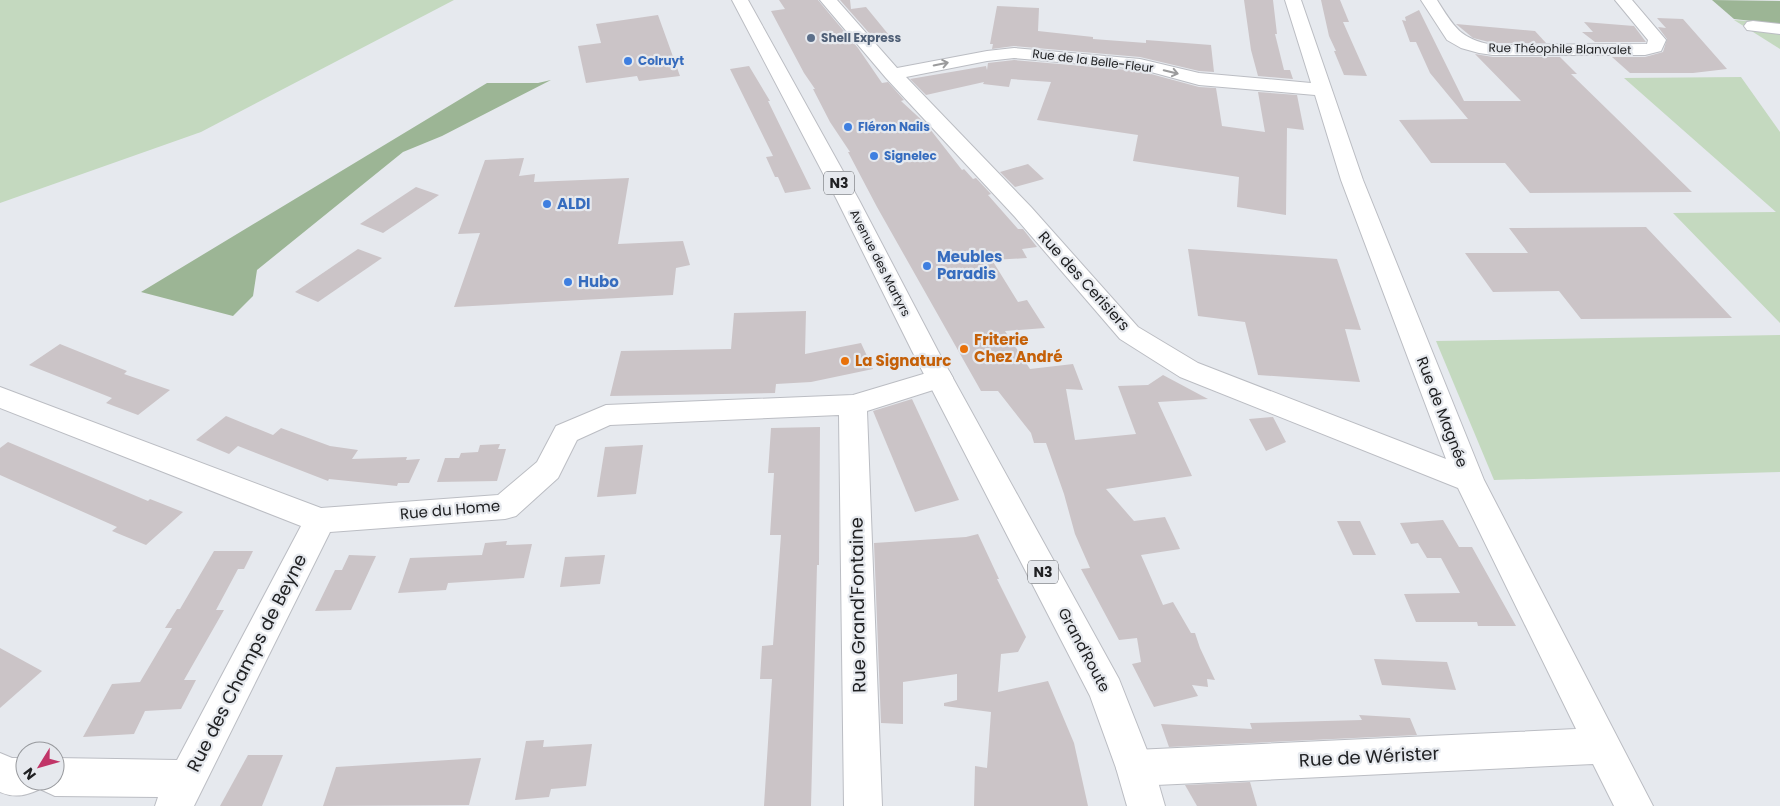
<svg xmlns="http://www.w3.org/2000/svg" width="1780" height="806" viewBox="0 0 1780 806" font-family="Poppins,sans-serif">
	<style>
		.green { fill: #c4d9bf }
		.forest { fill: #9cb595 }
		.building { fill: #cbc4c7 }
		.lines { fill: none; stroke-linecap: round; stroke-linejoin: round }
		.street-casing { stroke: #bbbdc3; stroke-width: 2 }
		.primary-casing { stroke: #bbbdc3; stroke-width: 2 }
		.street { fill: #fff; fill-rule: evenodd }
		.primary { fill: #fff; fill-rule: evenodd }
		.oneway { stroke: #9b9b9c }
		.service-dot { fill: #5c6f8a; stroke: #e6e9ee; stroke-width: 2 }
		.shop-dot { fill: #3f7fe0; stroke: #e6e9ee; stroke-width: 2 }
		.food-dot { fill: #e8710a; stroke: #e6e9ee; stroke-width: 2 }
		.labels { text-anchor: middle; stroke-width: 4.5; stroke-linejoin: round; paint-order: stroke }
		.far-service-label { font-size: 12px; font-weight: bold; fill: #4e5e75; stroke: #e6e9ee; text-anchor: start }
		.far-street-label { font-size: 12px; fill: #202123; stroke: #e6e9ee }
		.far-shop-label { font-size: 12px; font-weight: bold; fill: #366cbe; stroke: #e6e9ee; text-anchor: start }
		.shield { fill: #e6e9ee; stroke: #5b5d60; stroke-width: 1 }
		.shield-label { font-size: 14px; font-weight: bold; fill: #202123 }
		.shop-label { font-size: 15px; font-weight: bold; fill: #366cbe; stroke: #e6e9ee; text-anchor: start }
		.street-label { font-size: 15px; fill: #202123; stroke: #e6e9ee }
		.food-label { font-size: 15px; font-weight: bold; fill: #c56008; stroke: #e6e9ee; text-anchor: start }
		.near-street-label { font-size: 18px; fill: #202123; stroke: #e6e9ee }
	</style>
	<rect width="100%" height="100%" fill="#e6e9ee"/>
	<g class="green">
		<path d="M0,0H454L201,132L0,203Z"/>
		<path d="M1734,20L1780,24V49Z"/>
		<path d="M1741,77L1780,132V323L1673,213L1776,212L1624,78Z"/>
		<path d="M1780,335V472L1494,480L1436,341Z"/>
	</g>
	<g class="forest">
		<path d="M1712,0L1780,1V24L1734,19Z"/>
		<path d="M551,80L442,136L403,152L257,270L253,296L233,316L141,292L487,83H538Z"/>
	</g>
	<g class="building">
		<path d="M779,0H818L858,48L882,83L888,82L904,100L901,101L926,124L962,170L964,169L973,179L976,178L991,194L988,195L1018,229H1023L1037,247L1022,249L1027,258L992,260L1018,302L1027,300L1045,328L1005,331L1030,369L1073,364L1083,390L1066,389L1075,440L1136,434L1118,386L1148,385L1163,375L1208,399L1158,402L1192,476L1106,489L1134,521L1165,517L1180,549L1141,555L1163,605L1173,602L1191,633H1195L1200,648L1215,680L1207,679L1208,687L1192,685L1198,696L1154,707L1132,664L1141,662L1137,638L1119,640L1081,569L1090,568L1075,534L1064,494L1046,443H1034L1031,433L998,391H981L877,207L848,152H850L830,122L813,89H815L804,73L771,11L785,9Z"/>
		<path d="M840,0H850L851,9L866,7L893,40L878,43Z"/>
		<path d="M1244,0H1273L1277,34H1275L1284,70H1290L1293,79L1258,76L1251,50Z"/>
		<path d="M1321,0H1340L1349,22H1343L1367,76L1344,75L1334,51H1336L1329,36Z"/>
		<path d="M997,6L1039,8L1038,31L1093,37V39L1146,43V40L1211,45L1214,72L1199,71L1140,57L1014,46L992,49L993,44H990Z"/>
		<path d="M1419,10L1464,101H1521L1475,54L1493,57H1560L1577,74H1571L1692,192L1530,193L1505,163H1431L1399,120L1468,119L1430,73L1416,42H1410L1402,20L1406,21L1405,17Z"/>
		<path d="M658,15L680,76L639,81L637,76L586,83L578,46L601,43L596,24Z"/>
		<path d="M1657,18L1683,19L1727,69L1693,73H1630L1612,57H1645L1663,52L1667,39L1658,27L1666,28Z"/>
		<path d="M1584,22L1634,26L1646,42H1595L1582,32H1593Z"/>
		<path d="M1456,24L1535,31L1546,43H1493L1473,38Z"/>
		<path d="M1014,60L1140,71L1199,87L1216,88L1222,126L1265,132L1258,92L1297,95L1304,130L1287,128L1286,215L1237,207L1239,177L1133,161L1138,135L1037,120L1051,82L1011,79L1009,87L983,84L984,82L926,95L910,79L986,66L987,70L988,63Z"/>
		<path d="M749,66L770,101H768L811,189L785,193L778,177H775L766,157L773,156L730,69Z"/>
		<path d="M524,158L519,176L535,174L534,182L629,178L618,244L683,241L690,265L676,268L673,295L454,307L480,233L458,234L485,160Z"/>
		<path d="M1028,164L1044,179L1015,187L1000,172Z"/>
		<path d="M416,187L439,195L383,233L360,224Z"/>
		<path d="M1646,227L1732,318L1581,319L1559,291L1493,292L1465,253H1528L1509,228Z"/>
		<path d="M358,249L382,258L318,302L295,292Z"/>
		<path d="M1188,249L1337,259L1361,330L1345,329L1360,382L1258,375L1245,322L1198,316Z"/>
		<path d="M806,311L805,354L861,343L873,369L811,382L776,384L775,393L610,396L621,351L731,349L734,313Z"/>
		<path d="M60,344L127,371L124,374L170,390L138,415L106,403L112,398L29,365Z"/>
		<path d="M912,399L959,500L915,512L873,411Z"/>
		<path d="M226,416L273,435L281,428L330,446L358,450L352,459L407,457L406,460L420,459L409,483H398L397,486L329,479L328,481L238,446L229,454L196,440Z"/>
		<path d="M1273,417L1286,442L1266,451L1249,419Z"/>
		<path d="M820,427L819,565H817L811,806H764L772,679H760L762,646L773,645L781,535H770L774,473H768L771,428Z"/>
		<path d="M8,442L148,501L150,499L183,512L146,545L112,531L117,527L0,475V448Z"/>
		<path d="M500,444L498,449H506L497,481L437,482L445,458H459L461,453L478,452L480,445Z"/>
		<path d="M643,445L636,494L597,497L605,447Z"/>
		<path d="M1443,520L1459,547H1472L1516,626H1478L1477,622H1416L1404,594L1460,593L1441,558H1427L1418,543L1411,544L1400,523Z"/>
		<path d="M1337,521H1360L1376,555H1353Z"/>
		<path d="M978,534L999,579H997L1026,637L1018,652L1001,654L998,692L1048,681L1074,743L1088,806H974L975,766L987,768L991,712L944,706V703L957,700V674L903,682V724L881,723L874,543L966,537Z"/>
		<path d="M507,541L506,545L532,544L524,578L448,583L446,590L398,593L410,558L482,555L485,543Z"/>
		<path d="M214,551H253L244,569H238L216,610H224L184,680H196L181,709L145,711L134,734L83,737L112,684L140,682L172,628H165L177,609H180Z"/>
		<path d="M349,555L376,556L351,610L315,611L335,570H342Z"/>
		<path d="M605,555L600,584L560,587L565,557Z"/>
		<path d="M0,648L42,671L0,708Z"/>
		<path d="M1374,659L1447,662L1456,690L1382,685Z"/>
		<path d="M1359,715L1410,718L1417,735L1169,747L1161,724L1252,729L1250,723L1362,720Z"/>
		<path d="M544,740L543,747L592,744L586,786L551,789L549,797L515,800L526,741Z"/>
		<path d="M248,755H283L262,806H220Z"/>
		<path d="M481,758L469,805L323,806L336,767Z"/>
		<path d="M1250,782L1257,806H1197L1185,785Z"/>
	</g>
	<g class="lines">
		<defs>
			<g id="street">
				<path d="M820,0H837L897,68L987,51L1014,48L1140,59L1199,73L1311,83L1285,0H1301L1363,180L1484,480L1653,806H1614L1593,764L1135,786L1122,781L1116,768L1122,755L1135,750L1576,729L1458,488L1180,377L1120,339L1015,217L886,78ZM1014,58L1140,69L1199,85L1315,95L1341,180L1446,459L1198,363L1138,327L1031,207L906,77L987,61Z"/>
				<path d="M1421,0H1437C1454,27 1460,39 1493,45L1647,44L1648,40L1615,0H1632L1666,40L1661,51L1645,55H1493L1479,53L1461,48L1447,40Z"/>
				<path d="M1753,21L1780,24V34L1747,30L1744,26L1747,22Z"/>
				<path d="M940,369L949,371L953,378L949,385L867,411L882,806H844L839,415L610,425L577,440L558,478L516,516L505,519L330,532L194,806H155L158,797L55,796L42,790L40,786L38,790C25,796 14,798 0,792V753L12,758H25V781H55V758L177,760L301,526L0,408V387L321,508L498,495L537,462L556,426L606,405L853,395Z"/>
			</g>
			<path id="primary" d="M732,0H748L859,200L938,351L1119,679L1154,768L1165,806H1127L1116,768L1090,696L912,351L837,200Z"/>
		</defs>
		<use href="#street" class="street-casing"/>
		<use href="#primary" class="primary-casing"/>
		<use href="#street" class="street"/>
		<use href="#primary" class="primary"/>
	</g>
	<defs><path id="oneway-shaft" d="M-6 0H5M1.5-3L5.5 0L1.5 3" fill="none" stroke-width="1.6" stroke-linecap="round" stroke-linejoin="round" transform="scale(1.25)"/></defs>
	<g class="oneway">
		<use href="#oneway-shaft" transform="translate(941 64) rotate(-11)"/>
		<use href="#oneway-shaft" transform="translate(1171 72) rotate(14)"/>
	</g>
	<circle class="service-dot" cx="811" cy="38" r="5"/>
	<g class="shop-dot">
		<circle cx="628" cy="61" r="5"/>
		<circle cx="848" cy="127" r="5"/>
		<circle cx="874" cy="156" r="5"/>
		<circle cx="547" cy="204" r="5"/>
		<circle cx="927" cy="266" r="5"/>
		<circle cx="568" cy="282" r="5"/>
	</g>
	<g class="food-dot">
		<circle cx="964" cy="349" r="5"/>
		<circle cx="845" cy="361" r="5"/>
	</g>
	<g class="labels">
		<g class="far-service-label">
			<text x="821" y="42">Shell Express</text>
		</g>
		<g class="far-street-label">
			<text transform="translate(1560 49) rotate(1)" y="4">Rue Théophile Blanvalet</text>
			<text transform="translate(1093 61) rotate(7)" y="4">Rue de la Belle-Fleur</text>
			<text transform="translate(880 263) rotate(63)" y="4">Avenue des Martyrs</text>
		</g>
		<g class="far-shop-label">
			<text x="638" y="65">Colruyt</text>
			<text x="858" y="131">Fléron Nails</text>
			<text x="884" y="160">Signelec</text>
		</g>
		<g class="shield">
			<rect x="824" y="171.5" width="30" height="23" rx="4"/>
			<rect x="1028" y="560.5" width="30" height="23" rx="4"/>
		</g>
		<g class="shield-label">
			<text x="839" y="188">N3</text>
			<text x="1043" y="577">N3</text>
		</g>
		<g class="shop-label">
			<text x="557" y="209">ALDI</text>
			<text x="937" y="262">Meubles<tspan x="937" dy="17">Paradis</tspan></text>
			<text x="578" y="287">Hubo</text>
		</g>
		<g class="street-label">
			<text transform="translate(1084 281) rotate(48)" y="5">Rue des Cerisiers</text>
			<text transform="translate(1442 412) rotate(69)" y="5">Rue de Magnée</text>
			<text transform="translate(450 510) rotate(-5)" y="5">Rue du Home</text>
			<text transform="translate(1084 650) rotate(62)" y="5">Grand'Route</text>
		</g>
		<g class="food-label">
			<text x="974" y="345">Friterie<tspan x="974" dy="17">Chez André</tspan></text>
			<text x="855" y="366">La Signaturc</text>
		</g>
		<g class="near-street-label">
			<text transform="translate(858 605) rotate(-91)" y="6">Rue Grand'Fontaine</text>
			<text transform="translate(247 663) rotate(-63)" y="6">Rue des Champs de Beyne</text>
			<text transform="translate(1369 757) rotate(-3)" y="6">Rue de Wérister</text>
		</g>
	</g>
	<g transform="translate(40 766) rotate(233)"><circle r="24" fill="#e6e9ee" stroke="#97999d"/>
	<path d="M0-4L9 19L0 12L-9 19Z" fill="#c13568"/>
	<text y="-8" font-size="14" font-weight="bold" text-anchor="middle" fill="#202123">N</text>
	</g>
</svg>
